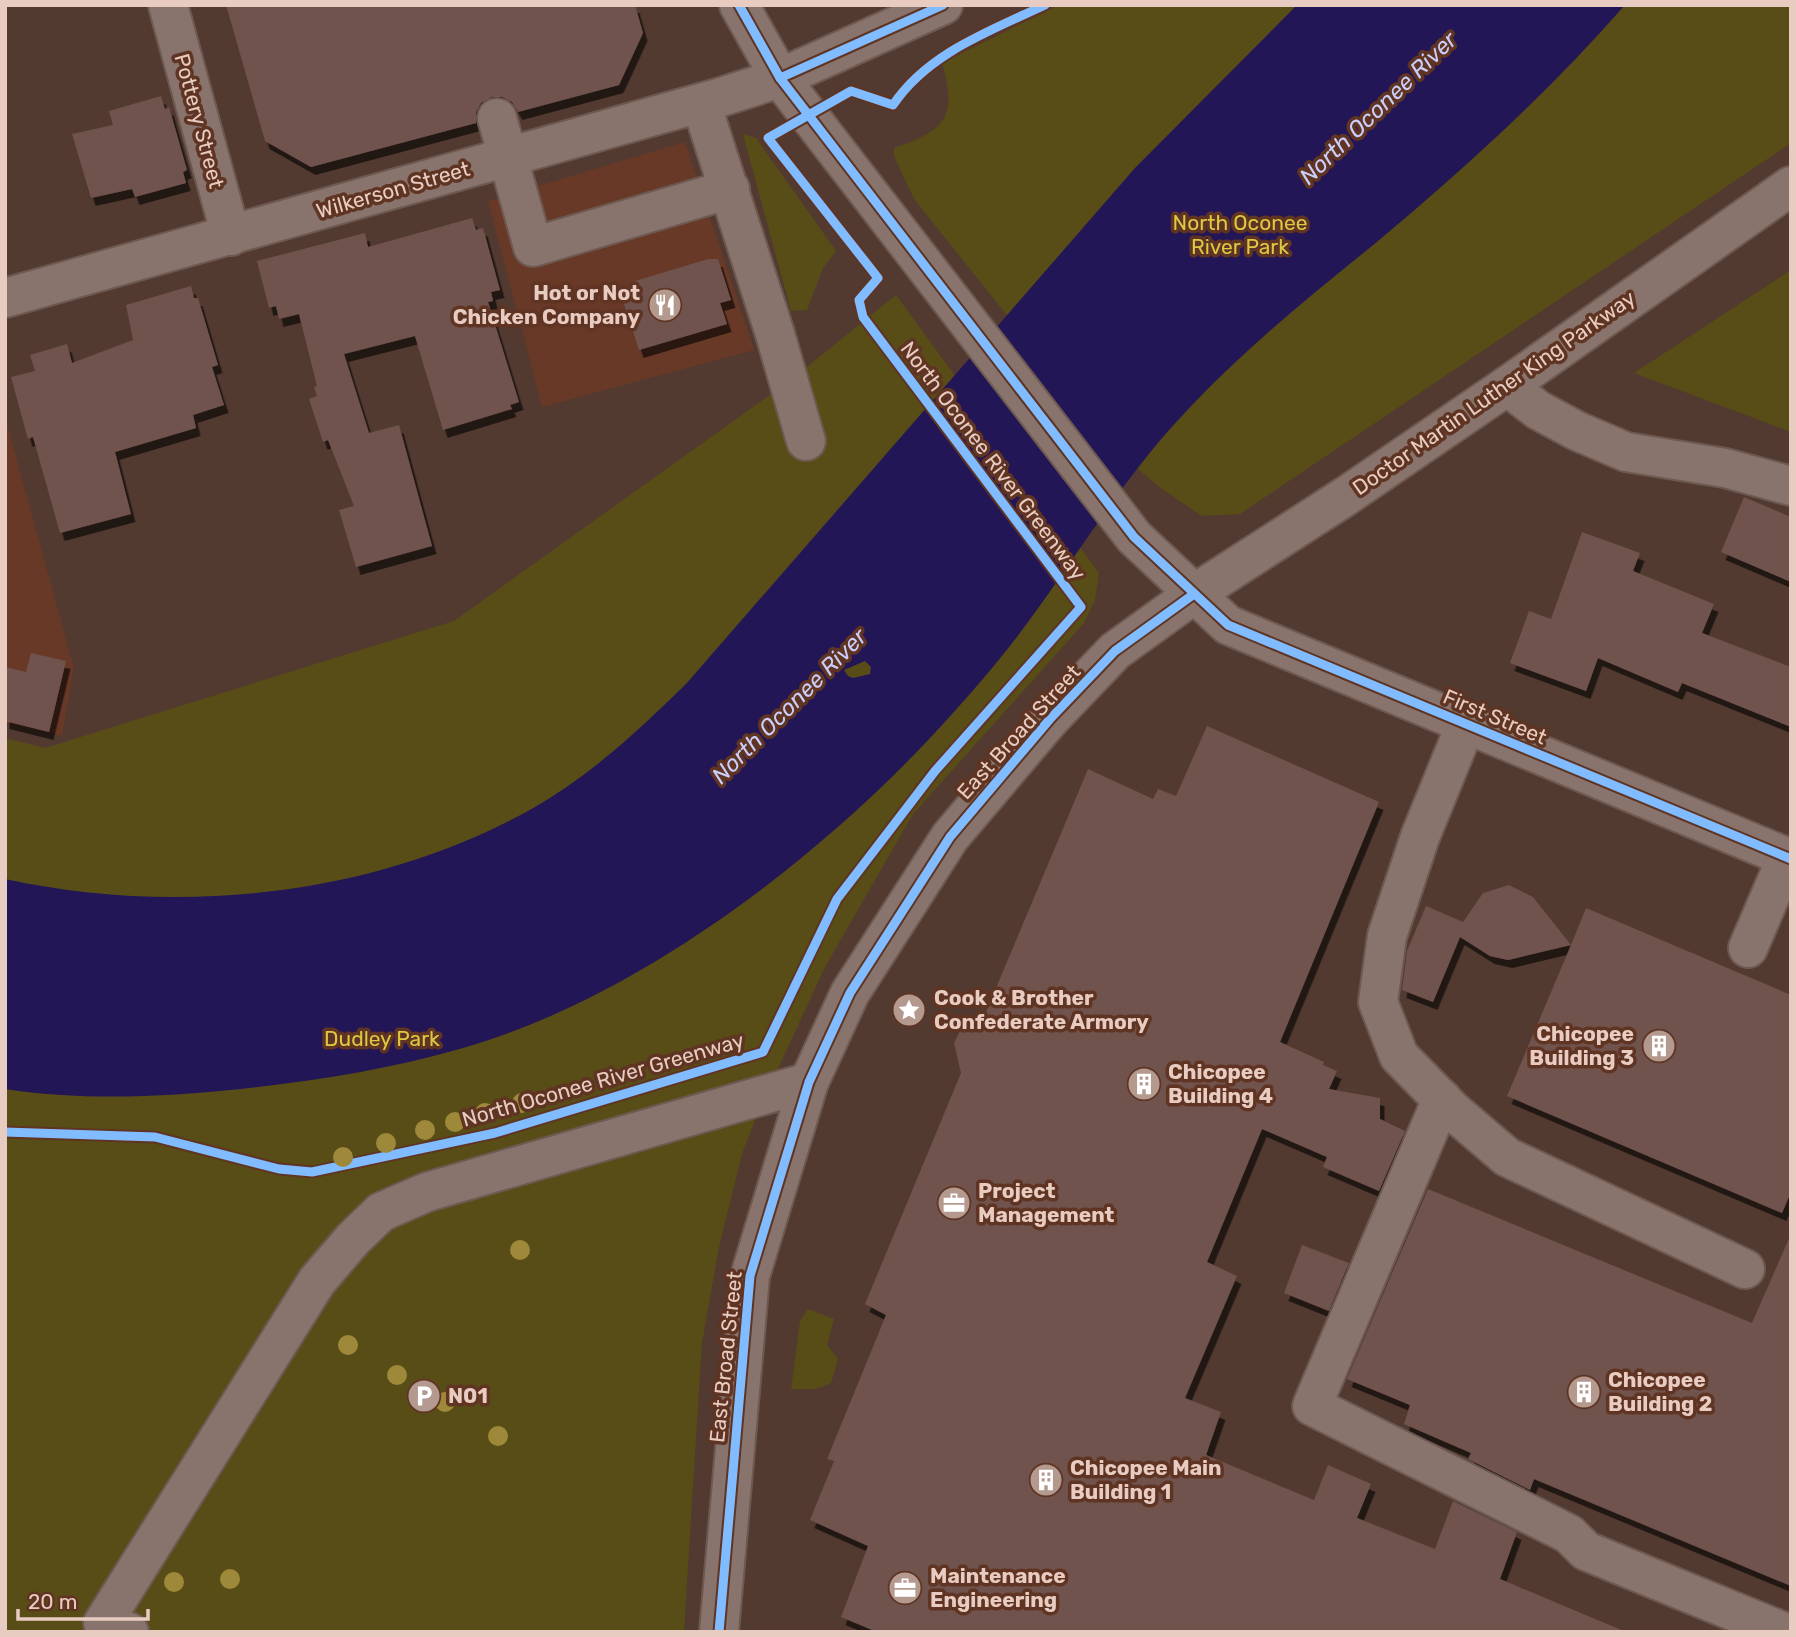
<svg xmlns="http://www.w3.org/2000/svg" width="1796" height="1637" viewBox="0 0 1796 1637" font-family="Rubik,sans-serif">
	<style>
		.built { fill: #683927 }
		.green { fill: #584d17 }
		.water { fill: #231656; fill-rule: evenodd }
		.building { fill: #6f524e; filter: url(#shadow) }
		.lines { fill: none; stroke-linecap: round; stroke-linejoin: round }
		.minor-casing { stroke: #6e5951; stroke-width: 42 }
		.minor { stroke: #88746c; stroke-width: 38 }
		.cycleway-casing { stroke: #5f3423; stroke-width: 13 }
		.cycleway { stroke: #80bcff; stroke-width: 9 }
		.tree { fill: #9e893a }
		.labels { text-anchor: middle; stroke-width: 7; stroke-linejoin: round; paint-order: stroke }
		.street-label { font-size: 21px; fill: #e8ccc2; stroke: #5f3423 }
		.park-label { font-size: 21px; fill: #dcc943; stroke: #5f3423 }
		.poi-label { font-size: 21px; font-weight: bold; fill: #e8ccc2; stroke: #5f3423; text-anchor: start }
		.water-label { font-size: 23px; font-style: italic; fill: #cbcefa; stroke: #5f3423 }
	</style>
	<defs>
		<filter id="shadow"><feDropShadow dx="4.5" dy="8" stdDeviation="0" flood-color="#0009"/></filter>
	</defs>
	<rect width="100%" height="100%" fill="#523a30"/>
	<g class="built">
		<path d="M685,142L754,350L542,407L488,201Z"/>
		<path d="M5,417L74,668L62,736L5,723Z"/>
	</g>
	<g class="green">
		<path d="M1059,5H1791V143L1240,514L1202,516L1162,489L1114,449L914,199L894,156V148C945,131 958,117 942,63Z"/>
		<path d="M743,134L756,138L836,251L823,268L807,310L791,311Z"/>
		<path d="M1791,270V432L1634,373Z"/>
		<path d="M896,295L1099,573L1095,600L1084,623L913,814L825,967L759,1110L742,1154L719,1247L702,1343L684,1632H5V738L45,748L454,621L792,379Z"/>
		<path d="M808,1309L834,1319L827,1345L838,1359L831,1383L817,1389H791L800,1321Z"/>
	</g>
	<path class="water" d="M1297,5H1625C1549,92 1461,172 1372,246C1305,300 1240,353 1181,417C1122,480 1079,553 1028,622C1002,658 972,692 943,724C821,858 638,998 463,1048C391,1069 315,1081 241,1089C164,1097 82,1101 5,1089V879C179,917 379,896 535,807C591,775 640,729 686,684L1135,168ZM865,661L871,667L870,674L853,678L848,676L844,670Z"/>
	<g class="building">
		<path d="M226,5H635L643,33L619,85L518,112L512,102L502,97H492L481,103L476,112V123L311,167L265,141Z"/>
		<path d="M161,96L165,109L169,107L187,170L183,172L186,183L135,197L132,189L91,198L72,134L113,125L109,111Z"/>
		<path d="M472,218L476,230L483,228L500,290L491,292L493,301L488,302L519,402L510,405L512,409L443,430L415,336L344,354L369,433L399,425L432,546L356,567L339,510L354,506L328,440L323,442L309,399L317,396L314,387L317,386L299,314L279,319L276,306L269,308L257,261L365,233L368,247Z"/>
		<path d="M708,259H718L731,300L720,303L727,324L639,350L623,301L637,297L632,282Z"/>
		<path d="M191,286L194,298H198L218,365L212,367L224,405L193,415L196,428L115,452L131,514L60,533L33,437L28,439L11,377L35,371L30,355L67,344L72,363L133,340L126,305Z"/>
		<path d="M1744,497L1791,517V582L1721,552Z"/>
		<path d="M1582,532L1640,553L1633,571L1714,604L1702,633L1791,667V727L1682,683L1678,692L1598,658L1586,691L1510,663L1529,611L1551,619Z"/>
		<path d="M31,653L66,661L49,732L5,721V667L26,672Z"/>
		<path d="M1207,726L1379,802L1280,1042L1324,1062L1323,1065L1337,1071L1329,1089L1380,1098V1119L1405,1131L1379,1191L1323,1167L1327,1157L1262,1129L1207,1262L1237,1276L1185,1398L1221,1412L1206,1455L1314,1500L1328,1465L1371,1484L1357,1518L1435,1549L1453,1501L1517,1532L1500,1579L1626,1632H877L841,1617L868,1546L810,1520L834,1461L827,1459L886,1315L865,1304L961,1073L954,1043L962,1027L983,1019L1088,769L1153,799L1158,789L1176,796Z"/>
		<path d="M1509,885L1533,897L1571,945L1586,908L1791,995V1192L1782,1213L1507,1096L1571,945L1508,960L1490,956L1460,937L1433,1002L1402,990L1407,951L1426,906L1463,922L1483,893Z"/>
		<path d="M1428,1189L1752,1323L1791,1234V1586L1534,1479L1530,1490L1468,1459L1471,1453L1404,1424L1410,1405L1347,1379Z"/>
		<path d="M1302,1245L1349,1263L1329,1311L1284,1293Z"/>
	</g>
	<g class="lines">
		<defs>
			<g id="minor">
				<path d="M168,5L231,236"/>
				<path d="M739,5L780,78L1134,537L1228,625L1791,859"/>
				<path d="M701,103L775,334L806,441"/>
				<path d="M497,118L533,247L730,189"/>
				<path d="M5,298L718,98L780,78L943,5"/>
				<path d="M1507,386L1538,410L1577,431L1626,452L1725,468L1791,486"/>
				<path d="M1466,724L1420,837L1387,936L1378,1002L1399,1056L1452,1110L1507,1157L1745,1269"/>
				<path d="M1748,948L1787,857"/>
				<path d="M1442,1099L1312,1406L1569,1534L1586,1551L1784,1632"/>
				<path d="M129,1632L103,1623L317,1281L353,1239L381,1212L427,1192L809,1082"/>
				<path d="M719,1632L750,1276L809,1082L850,993L950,837L1050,719L1115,651L1194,594L1346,496L1507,386L1791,186"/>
			</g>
		</defs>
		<use href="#minor" class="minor-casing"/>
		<use href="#minor" class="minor"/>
		<defs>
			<g id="cycleway">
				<path d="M739,5L780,78L1134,537L1228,625L1791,859"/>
				<path d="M780,78L943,5"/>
				<path d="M5,1132L155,1137L279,1169L312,1172L495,1133L763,1052L837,899L935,771L1081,607L863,317L859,300L878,278L768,138L851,91L893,105C928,53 990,31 1045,5"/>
				<path d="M719,1632L750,1276L809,1082L850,993L950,837L1050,719L1115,651L1194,594"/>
			</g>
		</defs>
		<use href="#cycleway" class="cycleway-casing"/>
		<use href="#cycleway" class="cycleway"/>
	</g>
	<g class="tree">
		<circle cx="522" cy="1103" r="10"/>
		<circle cx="485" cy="1113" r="10"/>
		<circle cx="455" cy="1122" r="10"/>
		<circle cx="425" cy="1130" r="10"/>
		<circle cx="386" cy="1143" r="10"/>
		<circle cx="343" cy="1157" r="10"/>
		<circle cx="520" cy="1250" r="10"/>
		<circle cx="348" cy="1345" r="10"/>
		<circle cx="397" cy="1375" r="10"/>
		<circle cx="445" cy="1402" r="10"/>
		<circle cx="498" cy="1436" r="10"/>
		<circle cx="230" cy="1579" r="10"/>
		<circle cx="174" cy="1582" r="10"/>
	</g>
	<defs>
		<symbol id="restaurant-disc" viewBox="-11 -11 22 22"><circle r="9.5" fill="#b4998f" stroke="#5f3423"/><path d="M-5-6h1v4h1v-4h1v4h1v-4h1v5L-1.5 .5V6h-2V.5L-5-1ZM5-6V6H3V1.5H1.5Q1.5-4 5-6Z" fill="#fff"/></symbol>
		<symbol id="sight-disc" viewBox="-11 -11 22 22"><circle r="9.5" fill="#b4998f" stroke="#5f3423"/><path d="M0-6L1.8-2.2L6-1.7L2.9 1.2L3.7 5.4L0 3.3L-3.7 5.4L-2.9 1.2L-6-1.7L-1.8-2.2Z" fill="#fff"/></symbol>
		<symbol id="building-disc" viewBox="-11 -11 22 22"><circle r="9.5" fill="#b4998f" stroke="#5f3423"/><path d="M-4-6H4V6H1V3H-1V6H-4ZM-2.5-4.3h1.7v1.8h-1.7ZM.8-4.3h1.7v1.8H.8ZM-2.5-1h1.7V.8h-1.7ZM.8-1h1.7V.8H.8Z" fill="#fff"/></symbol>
		<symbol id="office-disc" viewBox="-11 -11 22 22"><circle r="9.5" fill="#b4998f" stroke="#5f3423"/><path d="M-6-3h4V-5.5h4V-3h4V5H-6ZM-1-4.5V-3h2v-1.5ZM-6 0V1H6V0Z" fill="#fff"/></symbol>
		<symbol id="parking-disc" viewBox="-11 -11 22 22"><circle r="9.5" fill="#b4998f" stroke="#5f3423"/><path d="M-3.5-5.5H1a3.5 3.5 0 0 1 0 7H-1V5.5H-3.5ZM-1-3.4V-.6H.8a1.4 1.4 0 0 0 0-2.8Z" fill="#fff"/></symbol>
	</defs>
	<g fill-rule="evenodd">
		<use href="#restaurant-disc" x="646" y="286" width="38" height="38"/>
		<use href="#sight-disc" x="890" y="991" width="38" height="38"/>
		<use href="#building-disc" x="1640" y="1027" width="38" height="38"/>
		<use href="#building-disc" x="1125" y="1065" width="38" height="38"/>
		<use href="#office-disc" x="935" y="1184" width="38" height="38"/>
		<use href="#building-disc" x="1565" y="1373" width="38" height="38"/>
		<use href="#parking-disc" x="405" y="1377" width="38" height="38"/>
		<use href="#building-disc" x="1027" y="1461" width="38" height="38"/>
		<use href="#office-disc" x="886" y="1569" width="38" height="38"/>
	</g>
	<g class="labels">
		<g class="street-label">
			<text transform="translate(199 121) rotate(75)" y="7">Pottery Street</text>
			<text transform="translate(393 190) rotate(-16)" y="7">Wilkerson Street</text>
			<text transform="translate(1494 393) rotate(-35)" y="7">Doctor Martin Luther King Parkway</text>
			<text transform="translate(993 461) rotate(53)" y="7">North Oconee River Greenway</text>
			<text transform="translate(1495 717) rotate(23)" y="7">First Street</text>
			<text transform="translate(1019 732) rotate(-48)" y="7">East Broad Street</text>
			<text transform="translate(603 1080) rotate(-16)" y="7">North Oconee River Greenway</text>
			<text transform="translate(726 1357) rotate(-84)" y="7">East Broad Street</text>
		</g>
		<g class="park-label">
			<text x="1240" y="230">North Oconee<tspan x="1240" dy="24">River Park</tspan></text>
			<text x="382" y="1046">Dudley Park</text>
		</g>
		<g class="poi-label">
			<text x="640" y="300" text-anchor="end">Hot or Not<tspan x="640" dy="24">Chicken Company</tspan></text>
			<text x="934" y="1005">Cook &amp; Brother<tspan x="934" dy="24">Confederate Armory</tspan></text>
			<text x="1634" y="1041" text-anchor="end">Chicopee<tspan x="1634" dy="24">Building 3</tspan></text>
			<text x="1168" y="1079">Chicopee<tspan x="1168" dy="24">Building 4</tspan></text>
			<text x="978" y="1198">Project<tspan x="978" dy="24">Management</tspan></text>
			<text x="1608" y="1387">Chicopee<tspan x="1608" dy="24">Building 2</tspan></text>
			<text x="448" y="1403">N01</text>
			<text x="1070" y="1475">Chicopee Main<tspan x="1070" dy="24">Building 1</tspan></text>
			<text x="930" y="1583">Maintenance<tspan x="930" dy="24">Engineering</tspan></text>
		</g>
		<g class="water-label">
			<text transform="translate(1378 108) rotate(-44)" y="8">North Oconee River</text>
			<text transform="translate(789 706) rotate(-45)" y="8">North Oconee River</text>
		</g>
	</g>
	<rect width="1796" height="1637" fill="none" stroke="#e8ccc2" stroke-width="14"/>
	<path d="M18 1609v10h130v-10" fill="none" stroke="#e8ccc2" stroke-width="3.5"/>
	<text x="28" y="1609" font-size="21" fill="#e8ccc2" stroke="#5f3423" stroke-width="5" paint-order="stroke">20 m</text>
</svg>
